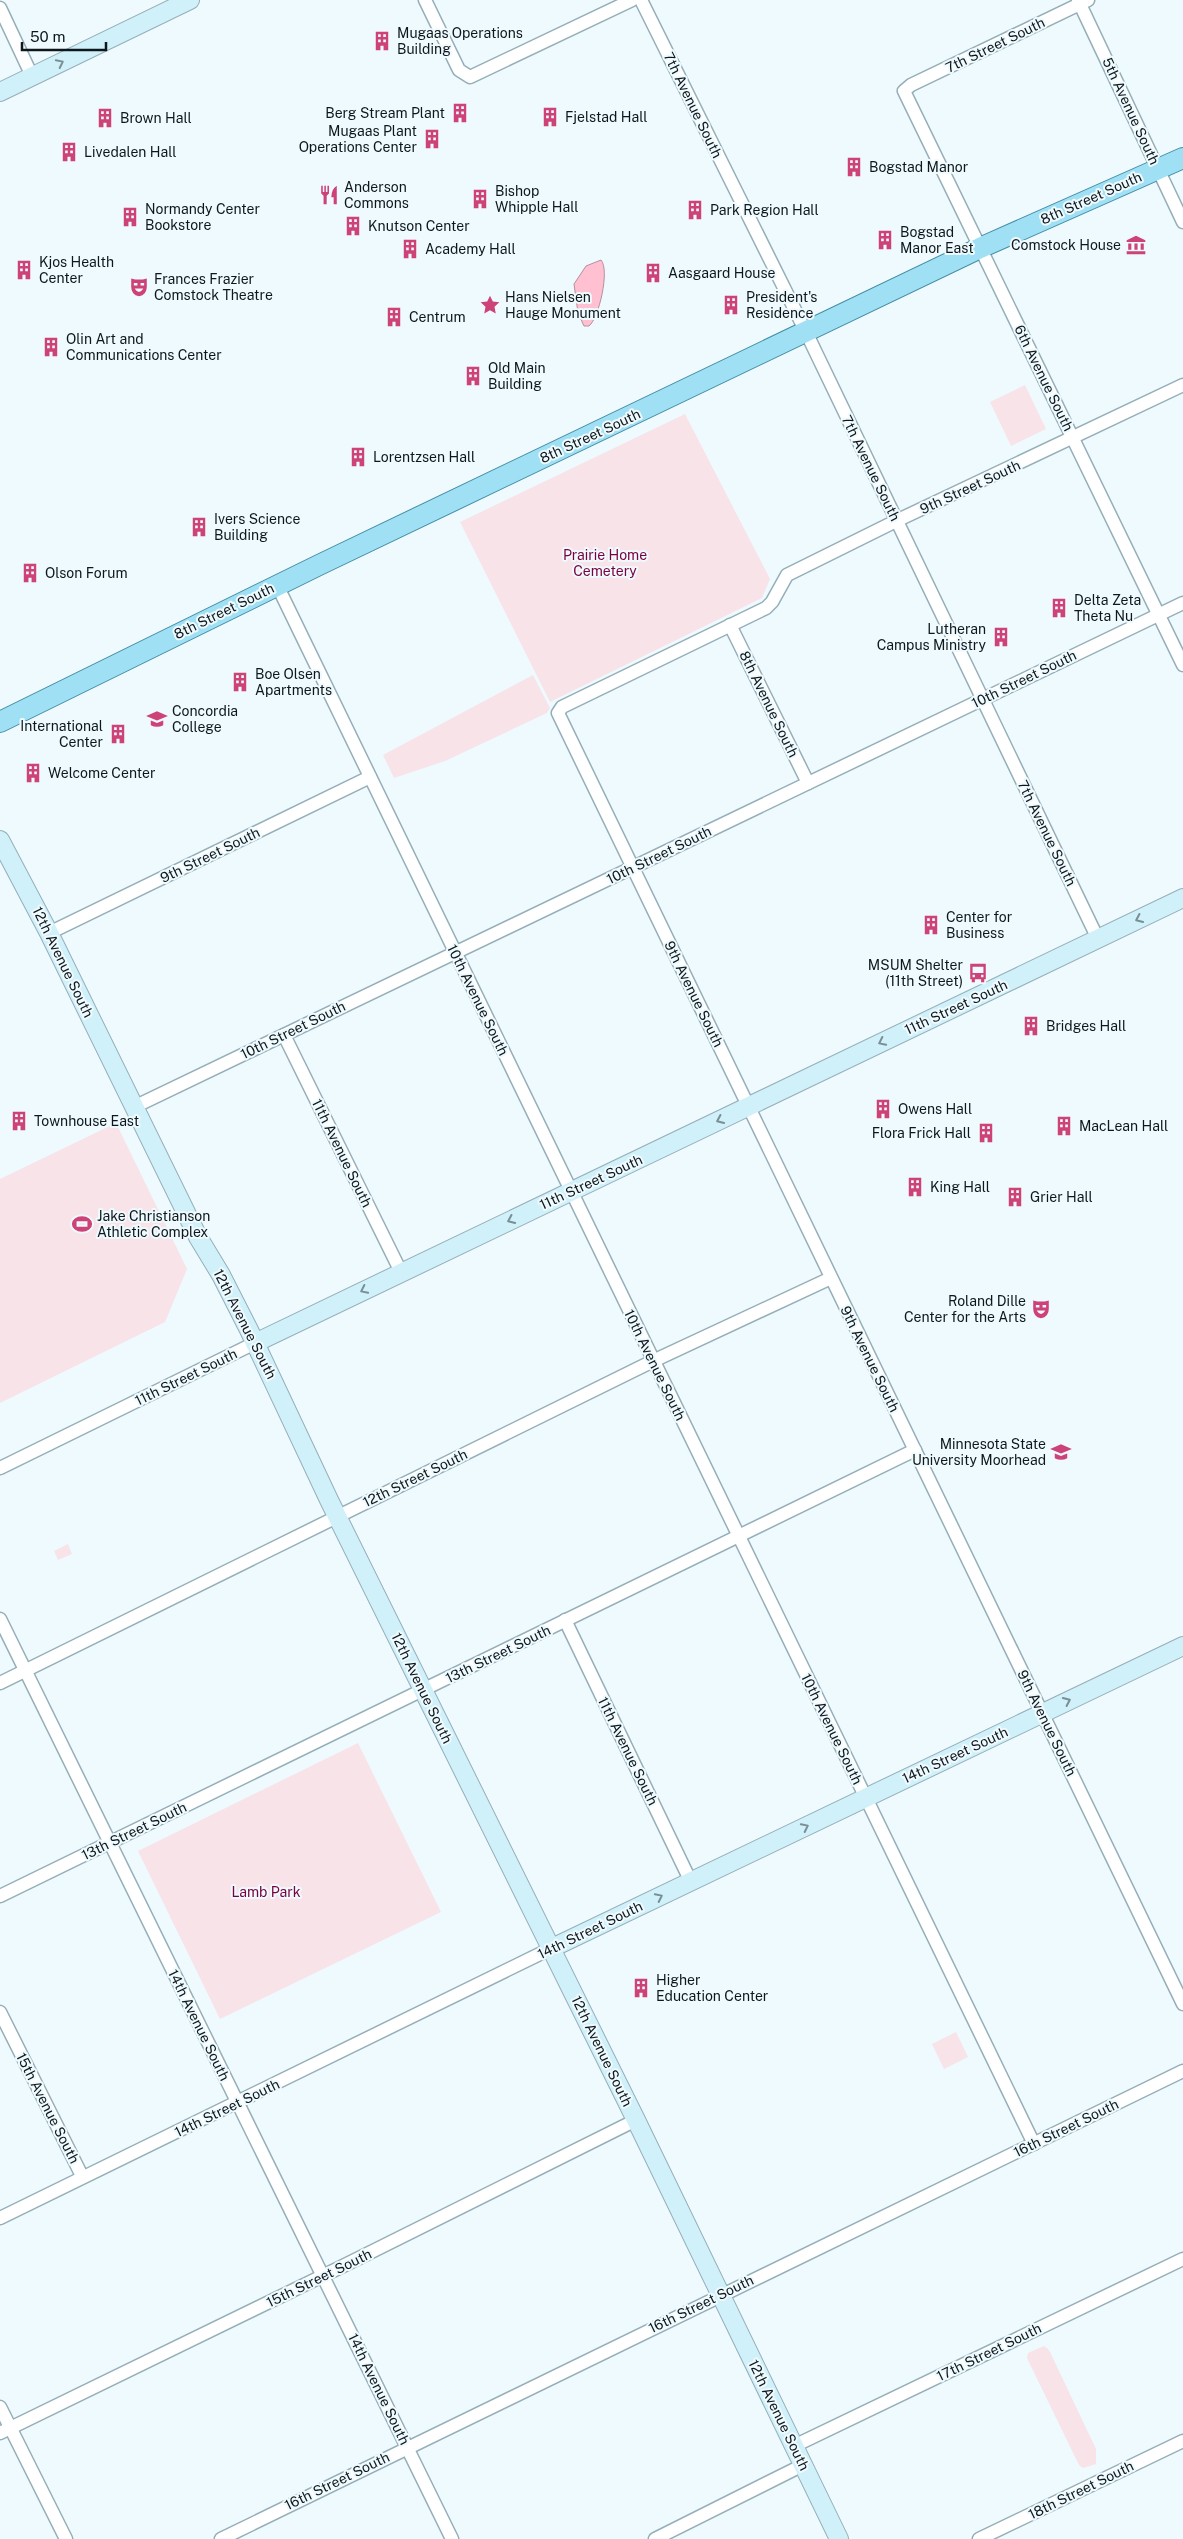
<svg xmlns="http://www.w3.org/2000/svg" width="1183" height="2539" viewBox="0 0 1183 2539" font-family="'Public Sans',sans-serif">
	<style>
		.green { fill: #f7e3e8 }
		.water { fill: #ffc1d2; stroke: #b78e9b }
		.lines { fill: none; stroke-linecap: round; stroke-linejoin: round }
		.street-casing { stroke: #95afb9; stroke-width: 15 }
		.secondary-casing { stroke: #95afb9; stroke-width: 20 }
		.primary-casing { stroke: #448da4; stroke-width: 22 }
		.street { stroke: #fff; stroke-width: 12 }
		.secondary { stroke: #d0f0fa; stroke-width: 18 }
		.primary { stroke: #a0e0f5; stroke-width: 20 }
		.oneway { stroke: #798f96 }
		.labels { text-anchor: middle; stroke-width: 4; stroke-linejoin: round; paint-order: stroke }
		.poi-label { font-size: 14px; fill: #0e181c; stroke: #effafe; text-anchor: start }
		.street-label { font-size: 14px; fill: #0e181c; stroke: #effafe }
		.park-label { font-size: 14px; fill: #7b003d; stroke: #effafe }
	</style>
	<rect width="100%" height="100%" fill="#effafe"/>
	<g class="green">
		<path d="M1025,385L1046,429L1011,446L990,402Z"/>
		<path d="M685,414L770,579L762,598L550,702L460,522Z"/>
		<path d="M533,675L550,708L547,713L445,761L394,778L383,755Z"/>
		<path d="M116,1123L187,1269L165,1322L0,1403V1179Z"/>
		<path d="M68,1544L72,1554L58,1560L54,1551Z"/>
		<path d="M358,1743L441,1912L220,2019L138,1851Z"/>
		<path d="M956,2032L968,2057L944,2069L932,2044Z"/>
		<path d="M1044,2346L1049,2350L1096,2449V2464L1083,2468L1079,2465L1027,2358L1028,2353Z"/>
	</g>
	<path class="water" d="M601,260C610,270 599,318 589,326H584L578,313L574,284L586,266Z"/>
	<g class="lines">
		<defs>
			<g id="street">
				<path d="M425,0L459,70L470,77L632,0"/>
				<path d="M641,0L806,332L1098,939"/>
				<path d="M1078,0L1183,222"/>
				<path d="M1088,0L911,85L904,91L1183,665"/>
				<path d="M0,8L32,76"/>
				<path d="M1183,385L896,521L787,575L772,602L766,608L562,707L558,713L1183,2004"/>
				<path d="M277,585L1034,2144"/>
				<path d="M730,625L808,783"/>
				<path d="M49,933L370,777"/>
				<path d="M284,1035L401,1272"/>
				<path d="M134,1107L1183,603"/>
				<path d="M0,1468L255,1343"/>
				<path d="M0,1619L452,2539"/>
				<path d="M565,1620L691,1882"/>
				<path d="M0,1683L653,1361L831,1278"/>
				<path d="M0,1896L915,1450"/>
				<path d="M0,2012L82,2176"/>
				<path d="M0,2218L552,1948"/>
				<path d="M0,2407L66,2539"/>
				<path d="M0,2433L341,2267L636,2120"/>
				<path d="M794,2446L1183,2259"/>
				<path d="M221,2539L1183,2071"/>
				<path d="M655,2539L803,2465"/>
				<path d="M979,2539L1183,2441"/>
			</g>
			<g id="secondary">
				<path d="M0,92L190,0"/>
				<path d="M0,840L49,933L198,1237L221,1275L249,1330L329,1500L636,2120L839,2539"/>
				<path d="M255,1343L1183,898"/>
				<path d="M552,1948L1183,1646"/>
			</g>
			<path id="primary" d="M0,722L319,565L980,248L1183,158"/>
		</defs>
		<use href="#street" class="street-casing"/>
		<use href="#secondary" class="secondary-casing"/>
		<use href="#primary" class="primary-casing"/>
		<use href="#street" class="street"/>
		<use href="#secondary" class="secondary"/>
		<use href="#primary" class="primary"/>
	</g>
	<defs><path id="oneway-chevron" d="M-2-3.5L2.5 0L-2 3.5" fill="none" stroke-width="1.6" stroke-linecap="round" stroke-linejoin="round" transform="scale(1.25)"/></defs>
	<g class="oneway">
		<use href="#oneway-chevron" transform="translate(60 63) rotate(-26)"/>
		<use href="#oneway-chevron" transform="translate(1139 919) rotate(155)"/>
		<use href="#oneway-chevron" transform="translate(882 1042) rotate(154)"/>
		<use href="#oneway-chevron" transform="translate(720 1120) rotate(155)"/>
		<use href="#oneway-chevron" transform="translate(511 1220) rotate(155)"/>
		<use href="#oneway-chevron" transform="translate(364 1290) rotate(154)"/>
		<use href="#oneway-chevron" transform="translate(1067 1701) rotate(-25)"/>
		<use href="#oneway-chevron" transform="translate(805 1827) rotate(-26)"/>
		<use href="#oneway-chevron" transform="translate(659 1897) rotate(-26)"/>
	</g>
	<defs>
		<symbol id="building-bare" viewBox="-9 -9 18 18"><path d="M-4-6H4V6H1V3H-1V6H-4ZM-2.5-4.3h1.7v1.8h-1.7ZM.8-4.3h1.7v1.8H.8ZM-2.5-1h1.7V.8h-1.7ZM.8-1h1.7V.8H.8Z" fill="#cd4277" stroke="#effafe" stroke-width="2.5" paint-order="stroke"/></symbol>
		<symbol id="restaurant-bare" viewBox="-9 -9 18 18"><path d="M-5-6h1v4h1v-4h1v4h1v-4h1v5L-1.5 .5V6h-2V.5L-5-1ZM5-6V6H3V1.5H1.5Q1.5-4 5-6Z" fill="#cd4277" stroke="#effafe" stroke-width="2.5" paint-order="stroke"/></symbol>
		<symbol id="museum-bare" viewBox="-9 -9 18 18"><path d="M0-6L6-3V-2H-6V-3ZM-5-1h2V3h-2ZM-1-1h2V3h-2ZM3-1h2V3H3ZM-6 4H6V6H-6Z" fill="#cd4277" stroke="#effafe" stroke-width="2.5" paint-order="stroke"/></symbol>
		<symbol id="theatre-bare" viewBox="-9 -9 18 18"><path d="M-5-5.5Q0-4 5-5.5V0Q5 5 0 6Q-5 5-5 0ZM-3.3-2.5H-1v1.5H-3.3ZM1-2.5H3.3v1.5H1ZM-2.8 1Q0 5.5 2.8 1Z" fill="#cd4277" stroke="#effafe" stroke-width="2.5" paint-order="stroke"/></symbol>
		<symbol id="sight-bare" viewBox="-9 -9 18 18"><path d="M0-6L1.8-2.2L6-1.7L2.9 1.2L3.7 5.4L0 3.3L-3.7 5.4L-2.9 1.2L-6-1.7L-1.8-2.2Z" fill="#cd4277" stroke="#effafe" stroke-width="2.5" paint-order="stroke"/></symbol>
		<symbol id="university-bare" viewBox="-9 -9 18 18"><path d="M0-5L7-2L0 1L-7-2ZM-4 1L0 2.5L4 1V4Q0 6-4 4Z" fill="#cd4277" stroke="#effafe" stroke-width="2.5" paint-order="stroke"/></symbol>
		<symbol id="bus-bare" viewBox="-9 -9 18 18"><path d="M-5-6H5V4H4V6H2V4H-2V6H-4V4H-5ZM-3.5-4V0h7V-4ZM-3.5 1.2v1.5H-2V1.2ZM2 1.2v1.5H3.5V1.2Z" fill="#cd4277" stroke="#effafe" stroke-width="2.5" paint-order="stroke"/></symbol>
		<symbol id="stadium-bare" viewBox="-9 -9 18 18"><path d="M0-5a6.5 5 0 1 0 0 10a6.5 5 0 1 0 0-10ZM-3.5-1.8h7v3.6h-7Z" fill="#cd4277" stroke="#effafe" stroke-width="2.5" paint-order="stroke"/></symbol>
	</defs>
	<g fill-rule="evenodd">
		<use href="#building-bare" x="368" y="27" width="28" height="28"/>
		<use href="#building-bare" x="446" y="99" width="28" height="28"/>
		<use href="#building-bare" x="536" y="103" width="28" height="28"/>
		<use href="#building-bare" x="91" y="104" width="28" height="28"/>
		<use href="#building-bare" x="418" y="125" width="28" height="28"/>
		<use href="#building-bare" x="55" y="138" width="28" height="28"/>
		<use href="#building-bare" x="840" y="153" width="28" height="28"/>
		<use href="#restaurant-bare" x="315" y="181" width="28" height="28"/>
		<use href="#building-bare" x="466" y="185" width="28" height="28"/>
		<use href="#building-bare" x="681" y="196" width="28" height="28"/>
		<use href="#building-bare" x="116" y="203" width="28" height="28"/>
		<use href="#building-bare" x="339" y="212" width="28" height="28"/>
		<use href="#building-bare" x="871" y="226" width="28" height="28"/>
		<use href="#museum-bare" x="1122" y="231" width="28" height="28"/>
		<use href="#building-bare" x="396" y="235" width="28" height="28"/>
		<use href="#building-bare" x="10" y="256" width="28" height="28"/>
		<use href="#building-bare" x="639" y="259" width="28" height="28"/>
		<use href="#theatre-bare" x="125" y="273" width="28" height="28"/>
		<use href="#sight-bare" x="476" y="291" width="28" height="28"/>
		<use href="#building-bare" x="717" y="291" width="28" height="28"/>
		<use href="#building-bare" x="380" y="303" width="28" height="28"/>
		<use href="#building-bare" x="37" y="333" width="28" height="28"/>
		<use href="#building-bare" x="459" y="362" width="28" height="28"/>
		<use href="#building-bare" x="344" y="443" width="28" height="28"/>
		<use href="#building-bare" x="185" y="513" width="28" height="28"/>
		<use href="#building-bare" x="16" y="559" width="28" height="28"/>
		<use href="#building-bare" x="1045" y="594" width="28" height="28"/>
		<use href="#building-bare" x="987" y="623" width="28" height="28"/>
		<use href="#building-bare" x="226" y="668" width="28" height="28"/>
		<use href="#university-bare" x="143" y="705" width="28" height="28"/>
		<use href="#building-bare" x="104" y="720" width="28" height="28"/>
		<use href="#building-bare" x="19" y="759" width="28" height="28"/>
		<use href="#building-bare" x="917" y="911" width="28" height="28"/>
		<use href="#bus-bare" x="964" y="959" width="28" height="28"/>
		<use href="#building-bare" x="1017" y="1012" width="28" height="28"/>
		<use href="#building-bare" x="869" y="1095" width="28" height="28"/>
		<use href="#building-bare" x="5" y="1107" width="28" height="28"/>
		<use href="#building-bare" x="1050" y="1112" width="28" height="28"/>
		<use href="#building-bare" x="972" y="1119" width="28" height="28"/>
		<use href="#building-bare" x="901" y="1173" width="28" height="28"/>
		<use href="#building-bare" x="1001" y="1183" width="28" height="28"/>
		<use href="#stadium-bare" x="68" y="1210" width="28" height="28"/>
		<use href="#theatre-bare" x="1027" y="1295" width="28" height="28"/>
		<use href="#university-bare" x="1047" y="1438" width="28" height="28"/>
		<use href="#building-bare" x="627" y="1974" width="28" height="28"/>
	</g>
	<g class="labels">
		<g class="poi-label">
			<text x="397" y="38">Mugaas Operations<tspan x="397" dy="16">Building</tspan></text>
			<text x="445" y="118" text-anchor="end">Berg Stream Plant</text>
			<text x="565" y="122">Fjelstad Hall</text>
			<text x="120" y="123">Brown Hall</text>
			<text x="417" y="136" text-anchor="end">Mugaas Plant<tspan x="417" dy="16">Operations Center</tspan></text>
			<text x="84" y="157">Livedalen Hall</text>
			<text x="869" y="172">Bogstad Manor</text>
			<text x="344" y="192">Anderson<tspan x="344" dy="16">Commons</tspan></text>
			<text x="495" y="196">Bishop<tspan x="495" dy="16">Whipple Hall</tspan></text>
			<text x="145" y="214">Normandy Center<tspan x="145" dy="16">Bookstore</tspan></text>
			<text x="710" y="215">Park Region Hall</text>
			<text x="368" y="231">Knutson Center</text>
			<text x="900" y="237">Bogstad<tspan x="900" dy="16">Manor East</tspan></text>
			<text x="1121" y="250" text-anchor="end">Comstock House</text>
			<text x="425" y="254">Academy Hall</text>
			<text x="39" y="267">Kjos Health<tspan x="39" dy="16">Center</tspan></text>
			<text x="668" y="278">Aasgaard House</text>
			<text x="154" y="284">Frances Frazier<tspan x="154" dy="16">Comstock Theatre</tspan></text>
			<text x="505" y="302">Hans Nielsen<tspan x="505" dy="16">Hauge Monument</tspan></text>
			<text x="746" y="302">President's<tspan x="746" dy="16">Residence</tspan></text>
			<text x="409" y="322">Centrum</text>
			<text x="66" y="344">Olin Art and<tspan x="66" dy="16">Communications Center</tspan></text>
			<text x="488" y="373">Old Main<tspan x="488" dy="16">Building</tspan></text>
			<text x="373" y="462">Lorentzsen Hall</text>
			<text x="214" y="524">Ivers Science<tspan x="214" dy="16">Building</tspan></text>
			<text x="45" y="578">Olson Forum</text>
			<text x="1074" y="605">Delta Zeta<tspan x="1074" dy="16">Theta Nu</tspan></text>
			<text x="986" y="634" text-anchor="end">Lutheran<tspan x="986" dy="16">Campus Ministry</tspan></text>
			<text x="255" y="679">Boe Olsen<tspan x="255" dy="16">Apartments</tspan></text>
			<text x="172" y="716">Concordia<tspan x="172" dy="16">College</tspan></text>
			<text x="103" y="731" text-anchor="end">International<tspan x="103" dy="16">Center</tspan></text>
			<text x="48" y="778">Welcome Center</text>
			<text x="946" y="922">Center for<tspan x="946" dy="16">Business</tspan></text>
			<text x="963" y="970" text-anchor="end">MSUM Shelter<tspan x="963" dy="16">(11th Street)</tspan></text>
			<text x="1046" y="1031">Bridges Hall</text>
			<text x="898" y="1114">Owens Hall</text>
			<text x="34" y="1126">Townhouse East</text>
			<text x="1079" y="1131">MacLean Hall</text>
			<text x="971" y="1138" text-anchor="end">Flora Frick Hall</text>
			<text x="930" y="1192">King Hall</text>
			<text x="1030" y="1202">Grier Hall</text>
			<text x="97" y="1221">Jake Christianson<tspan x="97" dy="16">Athletic Complex</tspan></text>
			<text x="1026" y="1306" text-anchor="end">Roland Dille<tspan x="1026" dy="16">Center for the Arts</tspan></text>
			<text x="1046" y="1449" text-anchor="end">Minnesota State<tspan x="1046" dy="16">University Moorhead</tspan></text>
			<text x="656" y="1985">Higher<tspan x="656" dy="16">Education Center</tspan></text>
		</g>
		<g class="street-label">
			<text transform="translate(995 45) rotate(-26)" y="5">7th Street South</text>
			<text transform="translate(693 105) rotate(64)" y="5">7th Avenue South</text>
			<text transform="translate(1131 111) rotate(65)" y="5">5th Avenue South</text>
			<text transform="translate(1091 198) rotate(-24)" y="5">8th Street South</text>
			<text transform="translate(1044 378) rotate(64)" y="5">6th Avenue South</text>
			<text transform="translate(590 436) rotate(-25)" y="5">8th Street South</text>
			<text transform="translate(871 468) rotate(64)" y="5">7th Avenue South</text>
			<text transform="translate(970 487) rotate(-25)" y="5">9th Street South</text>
			<text transform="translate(224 611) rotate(-26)" y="5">8th Street South</text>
			<text transform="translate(1024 679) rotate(-26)" y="5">10th Street South</text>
			<text transform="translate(769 704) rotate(64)" y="5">8th Avenue South</text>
			<text transform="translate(1047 833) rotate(64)" y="5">7th Avenue South</text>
			<text transform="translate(210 855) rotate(-26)" y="5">9th Street South</text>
			<text transform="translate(659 855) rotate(-26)" y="5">10th Street South</text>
			<text transform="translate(63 962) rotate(64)" y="5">12th Avenue South</text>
			<text transform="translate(694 994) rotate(64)" y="5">9th Avenue South</text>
			<text transform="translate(478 1000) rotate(64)" y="5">10th Avenue South</text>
			<text transform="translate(956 1007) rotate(-25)" y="5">11th Street South</text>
			<text transform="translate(293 1030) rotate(-26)" y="5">10th Street South</text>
			<text transform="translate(342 1153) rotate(64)" y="5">11th Avenue South</text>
			<text transform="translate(591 1182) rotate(-25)" y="5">11th Street South</text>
			<text transform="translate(245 1324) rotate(63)" y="5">12th Avenue South</text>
			<text transform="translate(870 1359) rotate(64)" y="5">9th Avenue South</text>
			<text transform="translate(655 1365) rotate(64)" y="5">10th Avenue South</text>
			<text transform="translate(186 1377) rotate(-26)" y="5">11th Street South</text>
			<text transform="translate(415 1478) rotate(-26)" y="5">12th Street South</text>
			<text transform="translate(498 1654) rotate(-26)" y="5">13th Street South</text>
			<text transform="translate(422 1688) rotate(64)" y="5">12th Avenue South</text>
			<text transform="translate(1047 1723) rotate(64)" y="5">9th Avenue South</text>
			<text transform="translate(832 1729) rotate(64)" y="5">10th Avenue South</text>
			<text transform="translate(628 1751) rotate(64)" y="5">11th Avenue South</text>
			<text transform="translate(955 1755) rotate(-25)" y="5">14th Street South</text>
			<text transform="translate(134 1831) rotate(-26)" y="5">13th Street South</text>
			<text transform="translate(590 1930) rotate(-26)" y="5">14th Street South</text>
			<text transform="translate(199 2025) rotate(64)" y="5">14th Avenue South</text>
			<text transform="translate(602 2051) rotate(64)" y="5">12th Avenue South</text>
			<text transform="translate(48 2108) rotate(63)" y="5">15th Avenue South</text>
			<text transform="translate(227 2108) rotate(-26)" y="5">14th Street South</text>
			<text transform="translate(1066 2128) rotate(-26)" y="5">16th Street South</text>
			<text transform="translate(319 2278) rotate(-26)" y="5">15th Street South</text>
			<text transform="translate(701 2304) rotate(-26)" y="5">16th Street South</text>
			<text transform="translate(989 2352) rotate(-26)" y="5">17th Street South</text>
			<text transform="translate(379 2389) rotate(64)" y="5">14th Avenue South</text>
			<text transform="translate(779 2415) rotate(64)" y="5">12th Avenue South</text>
			<text transform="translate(337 2481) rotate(-26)" y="5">16th Street South</text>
			<text transform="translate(1081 2490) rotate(-26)" y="5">18th Street South</text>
		</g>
		<g class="park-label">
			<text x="605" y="560">Prairie Home<tspan x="605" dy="16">Cemetery</tspan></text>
			<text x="266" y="1897">Lamb Park</text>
		</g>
	</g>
	<path d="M22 42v8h84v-8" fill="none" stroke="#0e181c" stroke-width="2.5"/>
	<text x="30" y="42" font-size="15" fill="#0e181c" stroke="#effafe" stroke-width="4" paint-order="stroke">50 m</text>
</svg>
